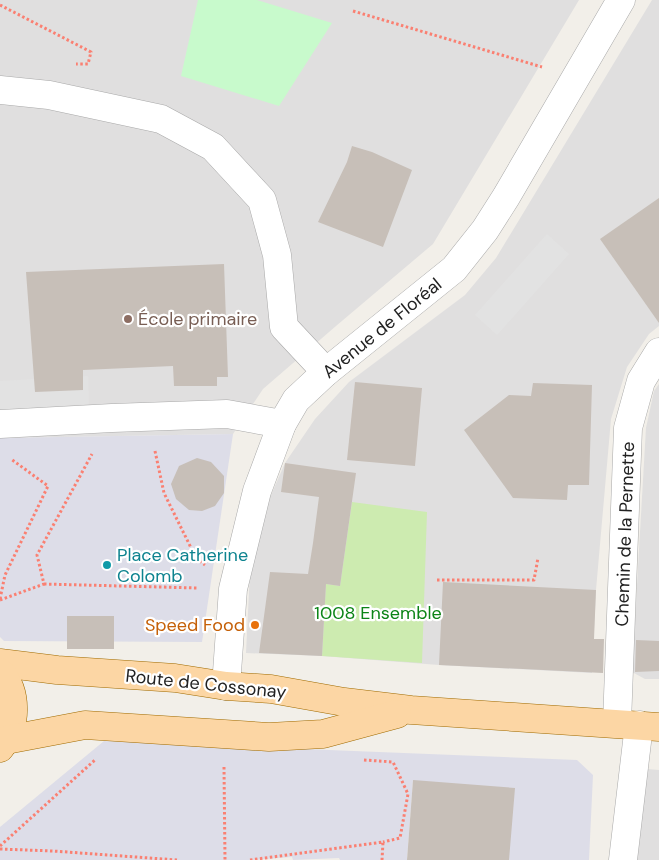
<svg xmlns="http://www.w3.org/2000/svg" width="659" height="860" viewBox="0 0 659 860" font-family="'DM Sans',sans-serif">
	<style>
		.residential { fill: #e0dfdf }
		.grass { fill: #cdebb0 }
		.park { fill: #c8facc }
		.parking { fill: #e2e2e2 }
		.plaza { fill: #dddde8 }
		.building { fill: #c7bfb8 }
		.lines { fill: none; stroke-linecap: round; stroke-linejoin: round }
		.minor-casing { stroke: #a9a9a9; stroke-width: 29 }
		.primary-casing { stroke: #a06b00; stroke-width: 29 }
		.path { stroke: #fa8072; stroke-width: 3; stroke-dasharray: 2.5 2.5; stroke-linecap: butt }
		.minor { stroke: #fff; stroke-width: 28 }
		.primary { stroke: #fcd6a4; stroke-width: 28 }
		.education-dot { fill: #8d6e63; stroke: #fff; stroke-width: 2 }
		.culture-dot { fill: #0f9aa8; stroke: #fff; stroke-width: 2 }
		.food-dot { fill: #e8710a; stroke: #fff; stroke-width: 2 }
		.labels { text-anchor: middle; stroke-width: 4.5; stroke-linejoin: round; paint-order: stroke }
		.education-label { font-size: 18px; fill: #785e54; stroke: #fff; text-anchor: start }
		.street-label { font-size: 18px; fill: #222; stroke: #fff }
		.culture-label { font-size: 18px; fill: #0d838f; stroke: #fff; text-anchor: start }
		.park-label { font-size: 18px; fill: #0c8416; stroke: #fff }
		.food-label { font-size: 18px; fill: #c56008; stroke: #fff; text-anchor: end }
	</style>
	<rect width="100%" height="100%" fill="#f2efe9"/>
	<g class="residential">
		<path d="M0,0H579L433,244L336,326L263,389L233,434L0,438Z"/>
		<path d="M652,0H659V326L649,334L627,367L611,419L596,590L592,673L439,665L322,656L246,653L250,571L271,495L285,463L315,419L349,382L465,295L496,258Z"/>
		<path d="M659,384V679H645L632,672L646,428L654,391Z"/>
		<path d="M647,769L659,770V860H637Z"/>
	</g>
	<path class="grass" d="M352,502L427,512L422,663L322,656L326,584L340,586Z"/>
	<path class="park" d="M198,0H257L332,23L279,106L181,76Z"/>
	<g class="parking">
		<path d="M547,234L569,254L497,335L475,315Z"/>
		<path d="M88,376L89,404L0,410V381Z"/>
	</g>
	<g class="plaza">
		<path d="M233,434L202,642L4,641L0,637V438Z"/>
		<path d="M104,741L577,760L593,775L589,860H509L413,780L407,860H340L339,858L293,860L292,857L254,860H0V827Z"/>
	</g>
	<g class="building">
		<path d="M352,146L372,152L412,170L383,247L318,222L347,162Z"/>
		<path d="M659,198V323L600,239Z"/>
		<path d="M224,264L228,377H217V386H174L173,366L83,370V390L35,392L26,272Z"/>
		<path d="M355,382L422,388L415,466L347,460Z"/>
		<path d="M533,383L592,385L589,485H568L567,500L513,498L464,430L509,395L531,396Z"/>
		<path d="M197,458L211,462L224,476V493L215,506L202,511L189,510L176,499L171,484L179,466Z"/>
		<path d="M285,463L356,473L340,586L326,584L322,656L259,653L270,572L308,574L313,543L319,497L281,492Z"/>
		<path d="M443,582L596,590L594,639H604L603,673L439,665Z"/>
		<rect x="67" y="616" width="47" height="33"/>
		<path d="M636,640L659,641V671L635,672Z"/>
		<path d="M413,780L515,788L509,860H407Z"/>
	</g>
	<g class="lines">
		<defs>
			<g id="minor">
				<path d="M0,90L49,95L161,119L213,147L262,200L277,255L284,327L326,372"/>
				<path d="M0,424L112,418L227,414L282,424"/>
				<path d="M226,686L233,589L257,491L282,424L296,400L326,372L454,269L485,230L506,197L621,0"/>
				<path d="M617,723L628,428L641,381L659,352"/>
				<path d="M623,860L639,725"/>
			</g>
			<g id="primary">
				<path d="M0,663L57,670L175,678L226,686L271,689L344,702L411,710L659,727"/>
				<path d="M0,672C18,693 17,726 0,748"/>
				<path d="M6,740L85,725L269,737L323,734L397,714"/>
			</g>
		</defs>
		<use href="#minor" class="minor-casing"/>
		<use href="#primary" class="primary-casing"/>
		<g class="path">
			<path d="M0,5L91,52L88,64H76"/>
			<path d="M353,11L542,67"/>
			<path d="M155,451L164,493L196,558L205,565"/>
			<path d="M437,580H534L538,558"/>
			<path d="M44,584L198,588"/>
			<path d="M0,599L5,575L48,486L11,459"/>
			<path d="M0,600L44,584L37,555L92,454"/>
			<path d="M364,760L393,762L408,794L400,838L383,842"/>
			<path d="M224,767L225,860"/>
			<path d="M0,846L96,759"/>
			<path d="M0,849L53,851L177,860"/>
			<path d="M250,860L383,842L382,860"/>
		</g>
		<use href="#minor" class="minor"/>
		<use href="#primary" class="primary"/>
	</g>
	<circle class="education-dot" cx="128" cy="319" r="5"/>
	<circle class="culture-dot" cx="107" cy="565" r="5"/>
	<circle class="food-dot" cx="255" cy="625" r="5"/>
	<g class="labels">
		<g class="education-label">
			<text x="138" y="325">École primaire</text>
		</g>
		<g class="street-label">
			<text transform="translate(382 328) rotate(-39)" y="6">Avenue de Floréal</text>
			<text transform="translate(625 534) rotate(-88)" y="6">Chemin de la Pernette</text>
			<text transform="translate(206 684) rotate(6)" y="6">Route de Cossonay</text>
		</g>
		<g class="culture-label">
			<text x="117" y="561">Place Catherine<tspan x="117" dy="21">Colomb</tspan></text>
		</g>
		<g class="park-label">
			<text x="378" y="619">1008 Ensemble</text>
		</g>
		<g class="food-label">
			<text x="245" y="631">Speed Food</text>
		</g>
	</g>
</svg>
